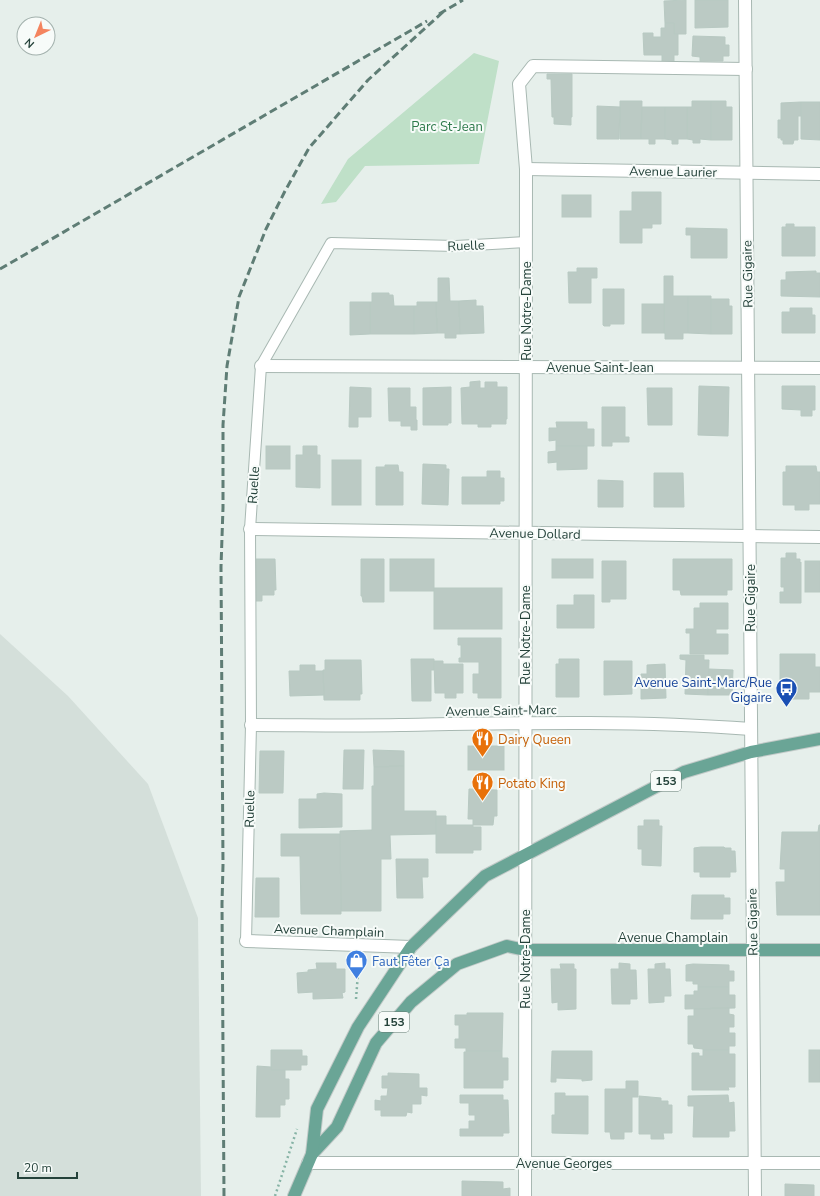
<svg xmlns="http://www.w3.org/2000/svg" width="820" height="1196" viewBox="0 0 820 1196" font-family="'Nunito Sans',sans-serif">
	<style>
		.built { fill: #d4dfda }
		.green { fill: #bfe0c8 }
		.building { fill: #bbcac4; stroke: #b8c9c2 }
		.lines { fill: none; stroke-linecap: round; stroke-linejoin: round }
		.lane-casing { stroke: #a8b8b2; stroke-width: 12 }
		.street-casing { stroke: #a8b8b2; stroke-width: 14 }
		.primary-casing { stroke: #c2cac8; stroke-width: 14 }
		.path { stroke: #86b3a5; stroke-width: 2.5; stroke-dasharray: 2 3; stroke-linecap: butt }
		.lane { stroke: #fff; stroke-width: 10 }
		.street { stroke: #fff; stroke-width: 12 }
		.primary { stroke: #6aa596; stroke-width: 12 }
		.rail { stroke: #5f7d75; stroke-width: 3; stroke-dasharray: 8 4; stroke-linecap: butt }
		.labels { text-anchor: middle; stroke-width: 4; stroke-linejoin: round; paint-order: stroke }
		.shield { fill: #f7fbf9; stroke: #637a73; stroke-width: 1 }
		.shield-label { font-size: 12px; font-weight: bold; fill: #24423a }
		.park-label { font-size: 13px; fill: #2d7a4b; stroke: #f7fbf9 }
		.street-label { font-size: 13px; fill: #24423a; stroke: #f7fbf9 }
		.transit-label { font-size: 13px; fill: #164399; stroke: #f7fbf9; text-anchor: end }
		.food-label { font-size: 13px; fill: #c56008; stroke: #f7fbf9; text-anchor: start }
		.shop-label { font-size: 13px; fill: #366cbe; stroke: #f7fbf9; text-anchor: start }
	</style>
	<rect width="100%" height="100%" fill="#e6efeb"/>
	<path class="built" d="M0,634L68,696L148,784L198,918L201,1196H0Z"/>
	<path class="green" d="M474,53L499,61L479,164L365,166L336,202L321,204L348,159Z"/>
	<g class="building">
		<path d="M686,0V34H674V23H665L664,1Z"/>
		<path d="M695,0H728V27L695,28Z"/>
		<path d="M665,23H674V34H678V55H674V62H662V55H644L643,33H653V37H661V28H665Z"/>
		<path d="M693,36L725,37V45H729V56H723V61H700V57L692,56Z"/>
		<path d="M547,74H572V117H571V125L554,124V117H552L551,79H547Z"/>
		<path d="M620,101H642L641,139H620Z"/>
		<path d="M692,101H711V140L700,139V143H693V140L687,139V107H692Z"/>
		<path d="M711,101H726V107H732V140H711Z"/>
		<path d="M801,102V116H798V140H794L793,144H783V140H781V138H778V120H781V103Z"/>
		<path d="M801,102H820V140L801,139Z"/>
		<path d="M597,106L620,107L619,139H597Z"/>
		<path d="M642,107H665V139H655V144H649V139H641Z"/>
		<path d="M665,107H687V139H678V144H672V140L665,139Z"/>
		<path d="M632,192H661V224H652V228H642V243H620V211H632Z"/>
		<rect x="562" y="195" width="29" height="22"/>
		<path d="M786,224H794V227H815V256H782V227H786Z"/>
		<path d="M686,228L727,229V258H691V235H686Z"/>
		<path d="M577,268H597V278H591V303H569L568,272H577Z"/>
		<path d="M816,271V273H820V297L781,296V280H786V272Z"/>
		<path d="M664,276H673V296H688V333H683V339H665V333H664Z"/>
		<path d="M438,278H449L450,301H459L460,334H456V338H445V333H437L436,302H438Z"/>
		<path d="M603,289H624V324H610V326H604L603,325Z"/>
		<path d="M372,293H389V295H393L394,306H414V334H370V302H372Z"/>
		<path d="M688,296H711V334L688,333Z"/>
		<path d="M711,299H729V306H732V334H711Z"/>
		<path d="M476,300V306H483L484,333L460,334L459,301Z"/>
		<path d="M350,302H370V334L350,335Z"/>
		<path d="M417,302H436L437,333L414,334V306H417Z"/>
		<rect x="642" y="304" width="22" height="29"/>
		<path d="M790,308H812V315H815V333H782V312H790Z"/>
		<path d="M480,381V388H485V382H497V387H507V419H506V424H491V427H478V424H462L461,388L470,387V382Z"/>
		<path d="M699,386L729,387L728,436L698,435Z"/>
		<path d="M782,386H815V410H812V416H801V410L782,409Z"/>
		<path d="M350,387L371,388V417H358V427H349Z"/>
		<path d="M451,387V423H448V425H423V388Z"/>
		<path d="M388,388H410V407H416V420H417V430H411V426H401V421H389Z"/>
		<path d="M647,388H672V425H648Z"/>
		<path d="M602,407H625V437H629V442H612V446H602Z"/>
		<path d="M556,422H587V429H594V446H556V440L549,441V428H557Z"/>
		<rect x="266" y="446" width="24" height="23"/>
		<path d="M303,446H317V455H320V488L296,487V455H303Z"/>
		<path d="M556,446H587V469L557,470V462L548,463V452L556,451Z"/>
		<rect x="332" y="460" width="29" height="45"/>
		<path d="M423,464L446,465V469H449L448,505L422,504Z"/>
		<path d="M385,465H398L399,472H403V505H376V467H385Z"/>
		<path d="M786,466H816L817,472H820V504H809V510H795V505H783V472H786Z"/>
		<path d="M487,471H500V478H504V501H500V504H462V477H487Z"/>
		<path d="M654,473H683L684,507H654Z"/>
		<path d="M598,480L623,481V507H598Z"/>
		<path d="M786,553H796V559H800V563L801,562V603H780V592H784V587H781V558H786Z"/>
		<path d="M255,559H275L276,590H274V595H262V601H255Z"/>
		<path d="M361,559H384V602H363L362,596H361Z"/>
		<rect x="390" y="559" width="44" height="32"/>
		<rect x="552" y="559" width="41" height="19"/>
		<path d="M673,559H732V590H727V595H681L680,590H673Z"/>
		<path d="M602,561H626V599H610V602H602Z"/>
		<rect x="805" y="561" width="15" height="31"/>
		<rect x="434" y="588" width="68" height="41"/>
		<path d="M574,595H594V628H557V605H574Z"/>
		<path d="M700,603H728V629H716V634H728V654H690V633H686V629H694V608H700Z"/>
		<path d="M458,638H501V698H478V693H473V674H479V662H459V658H461V645H458Z"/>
		<path d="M780,654H815V667H820V692H809V699H790V692L780,693Z"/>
		<path d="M680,655H704V660H709L708,695L685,694L686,660L680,659Z"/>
		<path d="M411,659H434V670H431V701H412Z"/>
		<path d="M559,659H579V697H556V664H559Z"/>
		<path d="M325,660H361L362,694H360V700H324L323,671V670H325Z"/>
		<path d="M434,661H443V664H463V693H456V698H445V693H435Z"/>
		<path d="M604,661H632V694L604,695Z"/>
		<path d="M665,664L666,698L641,699V674H647V665Z"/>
		<path d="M300,665H315V671H323L324,695L290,696L289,671H300Z"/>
		<path d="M709,669L733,670L732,695H708Z"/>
		<rect x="468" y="746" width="36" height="24"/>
		<path d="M344,750H364L363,789H343Z"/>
		<path d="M373,750L404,751V766L374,767Z"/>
		<path d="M260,751H284L283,793H259Z"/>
		<path d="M404,766V811H436V834L390,835L391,859H381V911H341L340,831L372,830V786H374V767Z"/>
		<path d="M469,789L497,790V816H494L493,825H473V819H468Z"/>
		<path d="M324,793L342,794V827L299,828V799H317V794Z"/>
		<path d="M436,816H446V825H473V827H481V850H473V853H436Z"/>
		<path d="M644,820H659V826H662L661,866L642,865V849H638V826H644Z"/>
		<path d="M819,825H820V915H777L776,882H785V869H780L782,832H818Z"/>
		<path d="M281,834H340L341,914H301L300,856H281Z"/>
		<path d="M701,847H724L725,848H731V851H735L736,872H730V877H700V872H694V848Z"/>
		<path d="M396,859H428V877H422L423,898H397Z"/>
		<path d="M256,878H279V917H255Z"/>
		<path d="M692,895H724V898H730V914H723V919H691Z"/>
		<path d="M316,963H336V969H345V992L342,993L343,998L313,999V992L298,993L297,973L308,972V970L317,969Z"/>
		<path d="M619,963L630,964V970H636L637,999H630V1004H612L611,969H619Z"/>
		<path d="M665,963V969H670L671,996H664V1002L649,1003L648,969H655V964Z"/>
		<path d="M560,964H574V969H576V1009L558,1010V1002L552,1003L551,969H561Z"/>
		<path d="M693,964L729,965V971H734V981H729V987H698V984H693V981H686V965Z"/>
		<path d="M698,987H729V995H735V1008L685,1009V995H694V991H698Z"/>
		<path d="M729,1008V1014L734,1015V1027H729V1033H735V1046H729V1050H703V1049L694,1048L693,1044H688V1016H694V1009Z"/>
		<path d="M467,1013H503L502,1051H466V1048H455V1039H459V1025H455V1015H467Z"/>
		<path d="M271,1050H302V1056H307V1065H301V1070H271Z"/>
		<path d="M703,1050H729V1054H735V1087H728L729,1090H692V1053H699V1056H703Z"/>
		<rect x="809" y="1050" width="11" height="32"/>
		<path d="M466,1051H502V1058H508V1080H503V1088H464V1052H466Z"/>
		<path d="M552,1051H592V1080L582,1081V1079L556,1078V1082H551Z"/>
		<path d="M257,1066L271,1067V1070H285V1079H289V1099H285V1105H280V1117H256Z"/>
		<path d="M388,1073L419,1074V1088H427V1096L421,1095V1104H412V1113L407,1112L406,1116H381V1110H375V1100L381,1101V1096H387L388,1088H382V1076H388Z"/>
		<path d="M626,1081H638V1097H632V1132H624V1139H611L610,1132H605V1089H626Z"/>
		<path d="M555,1093H565V1096H588V1134L552,1133V1115H555Z"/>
		<path d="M460,1095H503V1100H508L509,1133H503V1136H460V1129H469V1121H475V1115H469V1103H460Z"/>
		<path d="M728,1095L729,1103L734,1102L735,1131H729V1137H693L694,1106H688V1096Z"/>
		<path d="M639,1096L661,1098V1101H668V1105H672V1133H663L664,1139H651V1134H639Z"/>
		<path d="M462,1181L503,1182V1189L510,1188V1196H462Z"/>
		<path d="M785,1184L814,1185V1196H785Z"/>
	</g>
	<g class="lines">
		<defs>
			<path id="lane" d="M246,941L251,725L250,529L261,366L331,243L456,246L526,242"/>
			<g id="street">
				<path d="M745,0L755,1196"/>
				<path d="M526,169L820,174"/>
				<path d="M261,366L820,368"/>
				<path d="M250,529L820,537"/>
				<path d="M251,725C301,725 350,726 400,725C517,723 634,720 751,729"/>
				<path d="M246,941L411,947"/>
				<path d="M308,1163H820"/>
				<path d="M525,1196L526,169L519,84L533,66L746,69"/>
			</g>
			<g id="primary">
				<path d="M312,1154L337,1127L376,1043L411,1002L457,964L507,946L525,950H820"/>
				<path d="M294,1196L312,1154L317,1109L358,1027L411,947L485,876L684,772L751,752L820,739"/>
			</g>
		</defs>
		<use href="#lane" class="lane-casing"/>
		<use href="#street" class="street-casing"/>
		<use href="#primary" class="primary-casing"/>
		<g class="path">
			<path d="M356,999L359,960"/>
			<path d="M275,1196L297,1129"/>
		</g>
		<use href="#lane" class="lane"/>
		<use href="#street" class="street"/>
		<use href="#primary" class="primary"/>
		<g class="rail">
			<path d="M439,14L463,0"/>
			<path d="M0,269L427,21"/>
			<path d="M224,1196L222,904L223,865L221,567L223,508V425L227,366L239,297L266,229L285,191L309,148L368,80L443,12"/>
		</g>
	</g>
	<defs>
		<symbol id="bus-pin" viewBox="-11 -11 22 30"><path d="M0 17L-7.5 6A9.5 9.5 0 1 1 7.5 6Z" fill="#1a4fb4" stroke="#f7fbf9"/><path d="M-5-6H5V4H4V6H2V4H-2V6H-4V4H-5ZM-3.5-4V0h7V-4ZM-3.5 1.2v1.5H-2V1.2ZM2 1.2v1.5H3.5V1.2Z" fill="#fff"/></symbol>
		<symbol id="restaurant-pin" viewBox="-11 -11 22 30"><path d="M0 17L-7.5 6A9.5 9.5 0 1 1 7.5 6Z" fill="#e8710a" stroke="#f7fbf9"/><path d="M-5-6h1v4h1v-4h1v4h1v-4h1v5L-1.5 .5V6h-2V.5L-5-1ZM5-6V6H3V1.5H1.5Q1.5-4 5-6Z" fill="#fff"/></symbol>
		<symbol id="shop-pin" viewBox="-11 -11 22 30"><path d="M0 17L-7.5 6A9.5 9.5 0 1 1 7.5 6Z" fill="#3f7fe0" stroke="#f7fbf9"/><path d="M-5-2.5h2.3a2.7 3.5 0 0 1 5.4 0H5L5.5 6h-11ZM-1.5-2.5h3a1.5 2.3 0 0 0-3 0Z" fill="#fff"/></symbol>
	</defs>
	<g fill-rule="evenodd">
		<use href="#bus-pin" x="774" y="676" width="25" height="34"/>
		<use href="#restaurant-pin" x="470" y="726" width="25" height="34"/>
		<use href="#restaurant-pin" x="470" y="770" width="25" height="34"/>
		<use href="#shop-pin" x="344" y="948" width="25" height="34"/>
	</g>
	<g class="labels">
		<g class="shield">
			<rect x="651" y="771" width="30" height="20" rx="3"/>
			<rect x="379" y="1012" width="30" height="20" rx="3"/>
		</g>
		<g class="shield-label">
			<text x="666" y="785">153</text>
			<text x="394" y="1026">153</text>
		</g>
		<g class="park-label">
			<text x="447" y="131">Parc St-Jean</text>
		</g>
		<g class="street-label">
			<text transform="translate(673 171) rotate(1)" y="5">Avenue Laurier</text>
			<text transform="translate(466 245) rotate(-2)" y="5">Ruelle</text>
			<text transform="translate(747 274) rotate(-91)" y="5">Rue Gigaire</text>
			<text transform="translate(526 311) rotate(-90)" y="5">Rue Notre-Dame</text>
			<text x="600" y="372">Avenue Saint-Jean</text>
			<text transform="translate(253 485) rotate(-86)" y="5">Ruelle</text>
			<text transform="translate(535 533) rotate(1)" y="5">Avenue Dollard</text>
			<text transform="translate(750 598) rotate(-90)" y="5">Rue Gigaire</text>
			<text transform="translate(525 635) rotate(-90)" y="5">Rue Notre-Dame</text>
			<text transform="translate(501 710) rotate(-1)" y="5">Avenue Saint-Marc</text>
			<text transform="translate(249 809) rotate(-89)" y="5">Ruelle</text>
			<text transform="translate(752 922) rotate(-91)" y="5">Rue Gigaire</text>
			<text transform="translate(329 930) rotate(2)" y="5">Avenue Champlain</text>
			<text x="673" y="942">Avenue Champlain</text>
			<text transform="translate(525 959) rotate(-90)" y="5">Rue Notre-Dame</text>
			<text x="564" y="1168">Avenue Georges</text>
		</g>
		<g class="transit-label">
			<text x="772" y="687">Avenue Saint-Marc/Rue<tspan x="772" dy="15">Gigaire</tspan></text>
		</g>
		<g class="food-label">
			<text x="498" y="744">Dairy Queen</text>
			<text x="498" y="788">Potato King</text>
		</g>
		<g class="shop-label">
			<text x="372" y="966">Faut Fêter Ça</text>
		</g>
	</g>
	<g transform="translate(36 36) rotate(223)"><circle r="19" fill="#f7fbf9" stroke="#a3b1ad"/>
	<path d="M0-3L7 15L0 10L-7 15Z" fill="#f4845f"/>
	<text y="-6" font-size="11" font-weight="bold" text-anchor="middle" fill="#24423a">N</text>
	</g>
	<path d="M18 1172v6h59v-6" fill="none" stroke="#24423a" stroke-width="2"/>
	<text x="24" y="1172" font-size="12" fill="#24423a" stroke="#f7fbf9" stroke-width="3" paint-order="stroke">20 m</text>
</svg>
